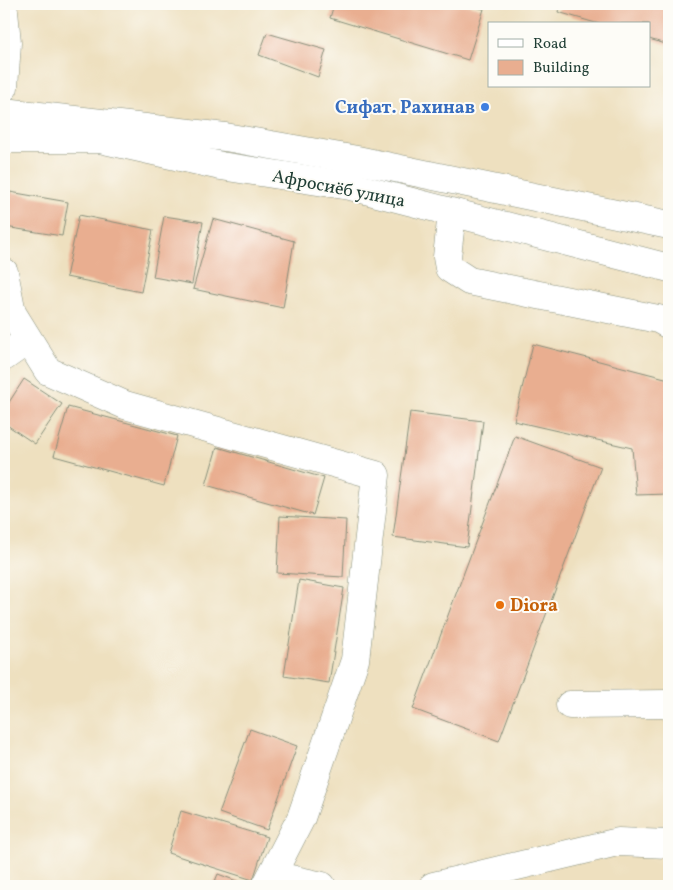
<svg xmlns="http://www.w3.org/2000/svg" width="673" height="890" viewBox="0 0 673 890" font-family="Vollkorn,serif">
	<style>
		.building { fill: #e9ae90 }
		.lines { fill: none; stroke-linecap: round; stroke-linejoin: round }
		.minor-casing { stroke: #868e7a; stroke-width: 29 }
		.major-casing { stroke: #868e7a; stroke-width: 29 }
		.minor { stroke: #fff; stroke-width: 28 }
		.major { stroke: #fff; stroke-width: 28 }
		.shop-dot { fill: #3f7fe0; stroke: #fdfcf7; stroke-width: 2 }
		.food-dot { fill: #e8710a; stroke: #fdfcf7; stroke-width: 2 }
		.labels { text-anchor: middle; stroke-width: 4; stroke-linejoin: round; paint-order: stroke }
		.shop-label { font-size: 18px; font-weight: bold; fill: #366cbe; stroke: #fdfcf7; text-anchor: end }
		.street-label { font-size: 18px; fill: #1f3d34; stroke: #fdfcf7 }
		.food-label { font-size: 18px; font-weight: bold; fill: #c56008; stroke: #fdfcf7; text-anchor: start }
	</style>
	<rect width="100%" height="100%" fill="#fdfcf7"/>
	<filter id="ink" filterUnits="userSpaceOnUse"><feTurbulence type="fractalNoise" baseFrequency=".02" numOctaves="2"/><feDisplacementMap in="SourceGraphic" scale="10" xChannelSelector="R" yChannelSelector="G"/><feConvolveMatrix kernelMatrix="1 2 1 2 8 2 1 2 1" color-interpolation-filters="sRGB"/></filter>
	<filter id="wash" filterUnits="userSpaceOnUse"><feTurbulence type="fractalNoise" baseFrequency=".0096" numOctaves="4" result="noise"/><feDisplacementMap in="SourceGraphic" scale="20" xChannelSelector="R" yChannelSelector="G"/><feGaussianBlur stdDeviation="1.12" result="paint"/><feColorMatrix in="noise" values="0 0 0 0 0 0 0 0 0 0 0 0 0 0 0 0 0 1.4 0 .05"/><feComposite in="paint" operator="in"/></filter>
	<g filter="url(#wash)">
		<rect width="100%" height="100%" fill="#eee0bf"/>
		<g id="blocks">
			<g class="building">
				<path d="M334,4H464L484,9L468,60L330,18Z"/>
				<path d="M560,4H669V45L649,39V24H599L558,12Z"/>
				<path d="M267,33L326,50L318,77L259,55Z"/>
				<path d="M10,192L68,202L62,236L5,227Z"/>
				<path d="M79,215L153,230L141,292L66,277Z"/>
				<path d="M164,216L203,222L192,284L153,277Z"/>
				<path d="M213,219L294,241L283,308L193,289Z"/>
				<path d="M533,344L669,379V494L636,495L632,448L514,421Z"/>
				<path d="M24,379L62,404L35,444L4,423V410Z"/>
				<path d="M68,407L177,436L164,486L54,456Z"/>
				<path d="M410,412L483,421L467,547L393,537Z"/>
				<path d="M515,436L601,467L499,741L413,709Z"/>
				<path d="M217,447L324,478L313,515L206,485Z"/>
				<path d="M280,516L346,520L343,577L277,573Z"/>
				<path d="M299,580L344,588L329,683L284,676Z"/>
				<path d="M250,729L297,746L267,830L219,813Z"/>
				<path d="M181,811L267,837L253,880L168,853Z"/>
				<path d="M218,874L250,886H213Z"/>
			</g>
		</g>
	</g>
	<g filter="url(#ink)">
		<use href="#blocks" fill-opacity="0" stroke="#868e7a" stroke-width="1"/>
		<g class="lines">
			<defs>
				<g id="minor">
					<path d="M4,11L7,43L4,87"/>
					<path d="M452,213L447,257L449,268L469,281L658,319L669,325"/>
					<path d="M4,272L12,313L48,371L125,405L376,475L355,660L301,818L266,886"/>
					<path d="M4,357L28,340"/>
					<path d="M570,705L669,704"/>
					<path d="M272,875L322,886"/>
					<path d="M433,886L618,842L669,844"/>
				</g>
				<g id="major">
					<path d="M4,112L225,137L357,160L669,225"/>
					<path d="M4,139H100L221,166L350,186L669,268"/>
				</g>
			</defs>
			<use href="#minor" class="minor-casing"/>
			<use href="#major" class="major-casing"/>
			<use href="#minor" class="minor"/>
			<use href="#major" class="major"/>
		</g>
	</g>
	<circle class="shop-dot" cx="485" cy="107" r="5"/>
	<circle class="food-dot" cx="500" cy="605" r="5"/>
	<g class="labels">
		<g class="shop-label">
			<text x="475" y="113">Сифат. Рахинав</text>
		</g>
		<g class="street-label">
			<text transform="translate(339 188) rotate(11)" y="6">Афросиёб улица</text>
		</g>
		<g class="food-label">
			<text x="510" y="611">Diora</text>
		</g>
	</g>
	<rect width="673" height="890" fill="none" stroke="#fdfcf7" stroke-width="20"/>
	<rect x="488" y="22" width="162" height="65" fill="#fdfcf7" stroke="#a4b0a9"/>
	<rect x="498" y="39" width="25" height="8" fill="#ffffff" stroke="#a4b0a9"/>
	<text x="533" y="48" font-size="15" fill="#1f3d34">Road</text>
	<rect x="498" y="60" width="25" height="15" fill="#e9ae90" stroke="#a4b0a9"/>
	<text x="533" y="72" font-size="15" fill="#1f3d34">Building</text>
</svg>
